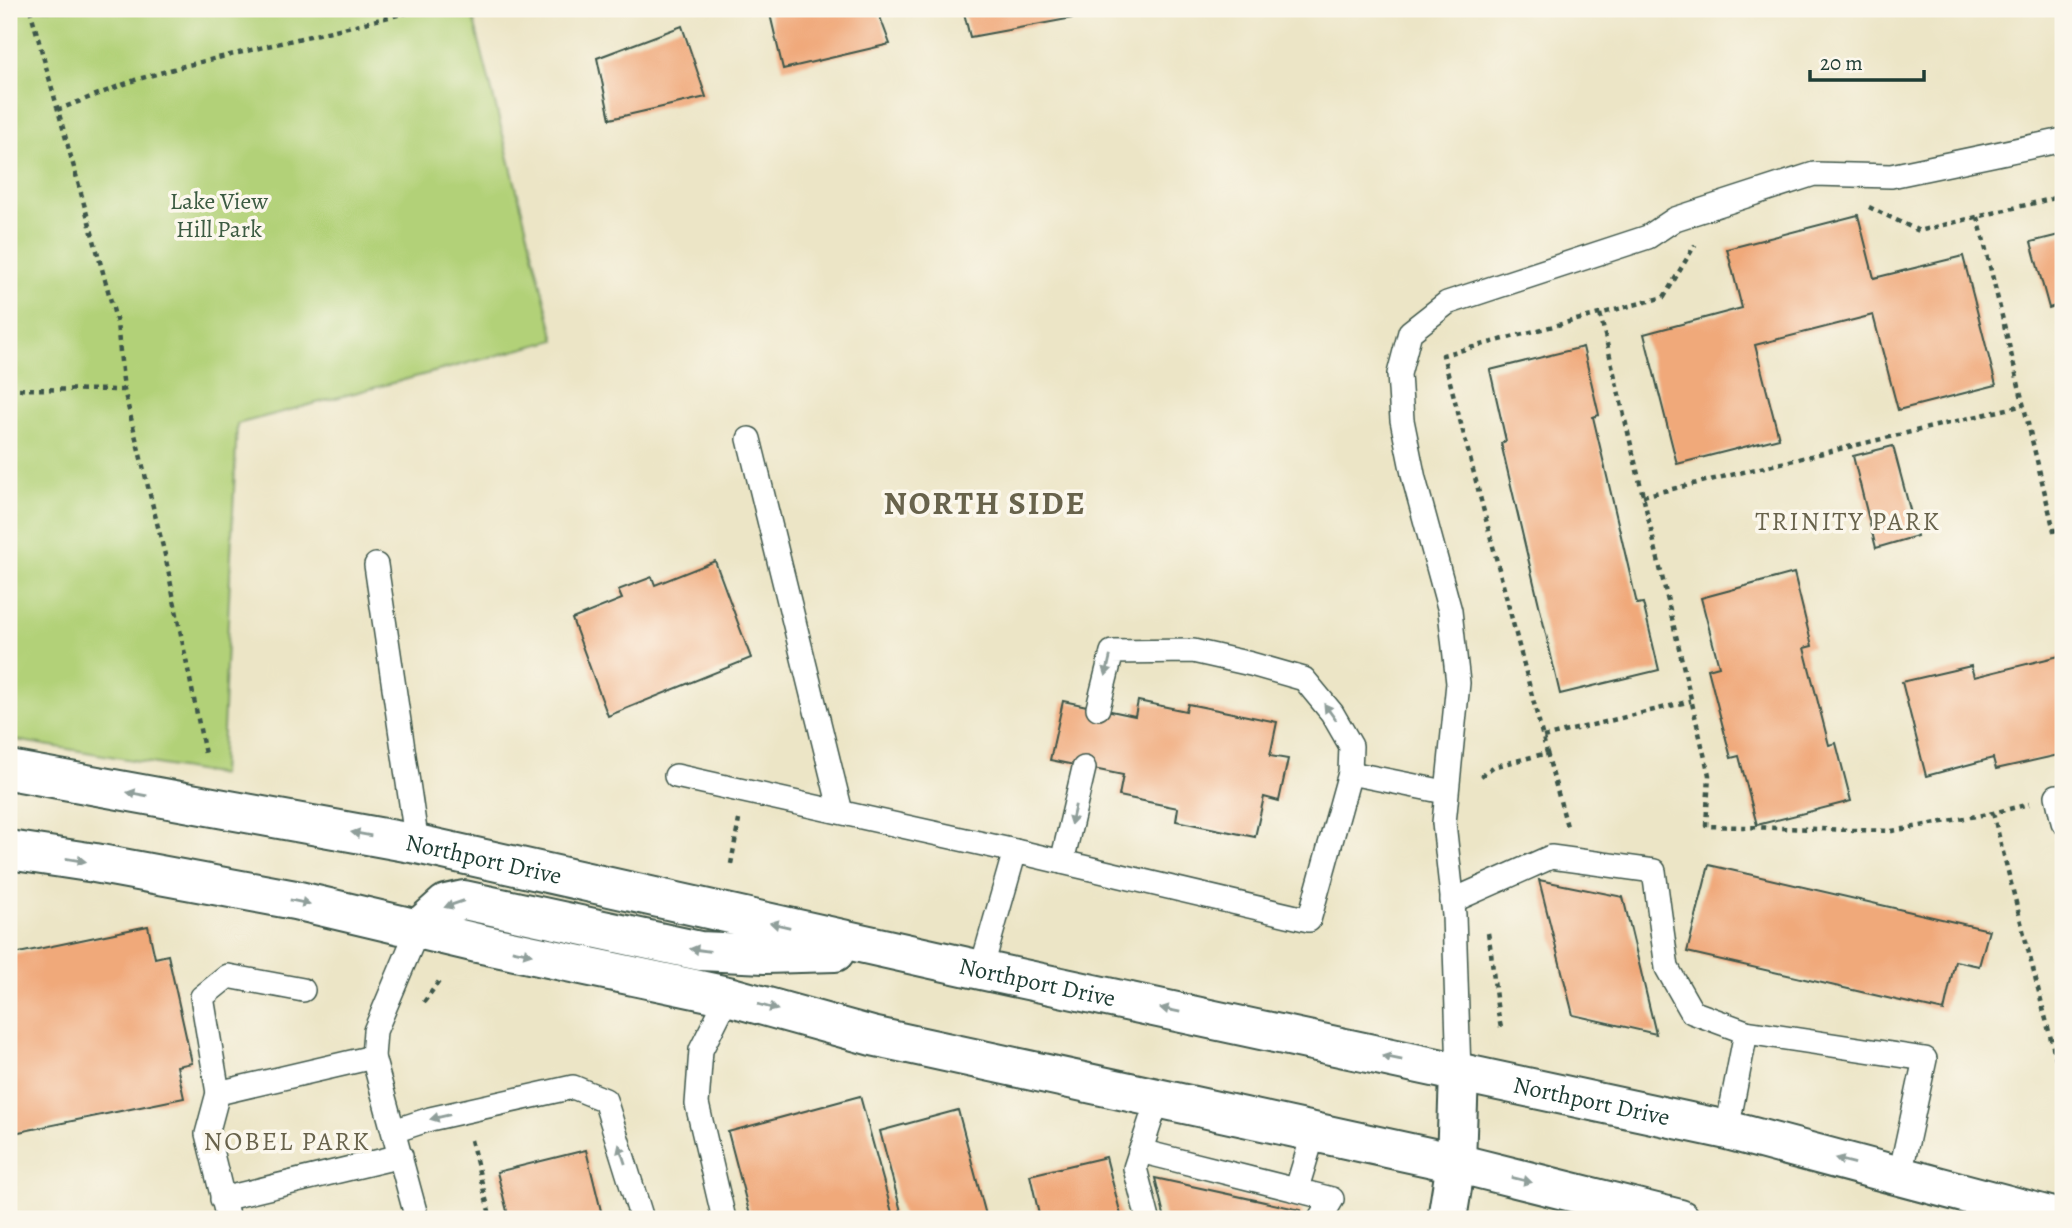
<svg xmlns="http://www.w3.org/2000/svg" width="2072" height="1228" viewBox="0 0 2072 1228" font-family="Alegreya,serif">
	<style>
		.green { fill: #b2d178; stroke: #688756; stroke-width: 2 }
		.building { fill: #f0a97a }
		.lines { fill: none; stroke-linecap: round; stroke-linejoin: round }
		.lane-casing { stroke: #3e564a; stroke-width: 26 }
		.secondary-casing { stroke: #3e564a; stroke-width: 42 }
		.primary-casing { stroke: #3e564a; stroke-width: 42 }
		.path { stroke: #3e564a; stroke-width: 4.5; stroke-dasharray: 5 5; stroke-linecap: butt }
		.lane { stroke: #fff; stroke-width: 23 }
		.secondary { stroke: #fff; stroke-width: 38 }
		.primary { stroke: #fff; stroke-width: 38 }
		.oneway { fill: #8f9e9a }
		.labels { text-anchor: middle; stroke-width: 7; stroke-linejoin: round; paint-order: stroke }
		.park-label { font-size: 24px; fill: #3c5b42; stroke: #fbf7ec }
		.street-label { font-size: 24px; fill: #1f3d34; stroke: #fbf7ec }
		.neighbourhood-label { font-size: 26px; letter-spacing: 2px; fill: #68634c; stroke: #fbf7ec }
		.district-label { font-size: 32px; font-weight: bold; letter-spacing: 2px; fill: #68634c; stroke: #fbf7ec }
	</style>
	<rect width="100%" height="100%" fill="#fbf7ec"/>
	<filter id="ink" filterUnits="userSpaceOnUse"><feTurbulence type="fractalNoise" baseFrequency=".0143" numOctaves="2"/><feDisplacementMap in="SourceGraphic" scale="14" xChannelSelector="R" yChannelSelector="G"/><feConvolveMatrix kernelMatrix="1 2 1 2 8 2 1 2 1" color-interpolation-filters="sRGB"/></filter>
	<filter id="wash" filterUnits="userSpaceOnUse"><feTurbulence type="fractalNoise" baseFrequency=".00686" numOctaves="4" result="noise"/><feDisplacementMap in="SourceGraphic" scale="28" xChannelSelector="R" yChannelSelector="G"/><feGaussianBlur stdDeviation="1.57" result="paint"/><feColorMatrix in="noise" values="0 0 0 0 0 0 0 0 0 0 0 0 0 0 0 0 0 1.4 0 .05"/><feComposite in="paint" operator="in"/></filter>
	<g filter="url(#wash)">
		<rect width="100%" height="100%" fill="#ece5c6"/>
		<path class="green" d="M9,9H471L555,340L237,424L221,775L9,739Z"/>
		<g id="blocks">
			<g class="building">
				<path d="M774,9H877L890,44L783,69L769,10Z"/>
				<path d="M963,9H1116V10L970,37Z"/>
				<path d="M682,26L706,97L610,119L597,58Z"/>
				<path d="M1858,215L1874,278L1963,256L1996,385L1898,410L1873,315L1755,345L1779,438L1677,464L1644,334L1742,308L1727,249Z"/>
				<path d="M2063,234V323H2062L2058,305L2049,308L2031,242Z"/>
				<path d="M1583,347L1599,415L1593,417L1637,604L1643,603L1659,670L1560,694L1501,443L1506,441L1490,370Z"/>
				<path d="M1893,446L1917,536L1876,548L1853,456Z"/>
				<path d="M715,561L751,658L608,716L572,619L622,599L618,590L652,577L655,585Z"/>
				<path d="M1794,573L1812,646L1804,648L1829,745L1836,743L1851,801L1757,825L1739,756L1731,758L1708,669L1719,666L1701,598Z"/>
				<path d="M2063,655V754L1996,769L1993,758L1926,776L1902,682L1971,666L1974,677Z"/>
				<path d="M1063,701L1135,716L1138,701L1186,711L1188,704L1277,722L1270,756L1288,759L1279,801L1264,797L1255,837L1176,821L1178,808L1119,796L1123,775L1050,760Z"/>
				<path d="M1709,865L1989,930L1979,966L1955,961L1944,1011L1687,952Z"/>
				<path d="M1539,880L1623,897L1656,1034L1573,1015Z"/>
				<path d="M148,926L155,958L168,955L192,1063L177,1066L184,1098L9,1134V955Z"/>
				<path d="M860,1096L893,1216L881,1219H751L728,1132Z"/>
				<path d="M958,1110L987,1219H903L880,1131Z"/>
				<path d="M586,1150L603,1219H509L497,1172Z"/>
				<path d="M1106,1157L1122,1219H1040L1030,1175Z"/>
				<path d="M1155,1178L1301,1210L1303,1219H1165Z"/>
			</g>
		</g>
	</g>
	<g filter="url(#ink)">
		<use href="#blocks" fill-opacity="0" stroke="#3e564a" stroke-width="2"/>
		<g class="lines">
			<defs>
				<g id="lane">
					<path d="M749,439L841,812"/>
					<path d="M376,565L417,844"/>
					<path d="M1098,708L1112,652L1193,651L1251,664L1304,679L1332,713L1351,746L1350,773"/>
					<path d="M676,776L1015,851"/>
					<path d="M2057,796L2063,822"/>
					<path d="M1062,862L1084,768"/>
					<path d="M1452,901L1551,857L1654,871L1667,968L1692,1012L1746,1032L1925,1059L1900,1175"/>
					<path d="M981,970L1015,851L1309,920L1350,773L1445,792"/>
					<path d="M1459,1073L1454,915L1444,823L1458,683L1450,611L1414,479L1402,420L1399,374L1410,332L1447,303L1648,237L1675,219L1814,174L1891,176L2063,140"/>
					<path d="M218,1093L202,997L228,976L303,990"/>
					<path d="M1727,1130L1746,1032"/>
					<path d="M394,1131L430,1119L573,1087L605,1100L642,1219"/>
					<path d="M1140,1151L1332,1199L1320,1219"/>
					<path d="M1297,1188L1314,1132"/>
					<path d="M222,1199L401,1156"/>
					<path d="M228,1219L207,1134L218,1093L373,1057"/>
					<path d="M417,1219L373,1057L375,1031L418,929"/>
					<path d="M724,1219L697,1104L701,1050L728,996"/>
					<path d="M1148,1219L1135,1168L1158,1098"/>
				</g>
				<path id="secondary" d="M1447,1219L1456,1163L1459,1073"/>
				<g id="primary">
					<path id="s1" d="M9,770L417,844L981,970L1727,1130L2061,1219"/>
					<path d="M9,850L95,863L295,900L477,943L728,996L872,1036L1456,1163L1680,1219"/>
					<path d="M418,929L446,904L464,900L700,951L765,954L835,952"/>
				</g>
			</defs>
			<use href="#lane" class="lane-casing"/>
			<use href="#secondary" class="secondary-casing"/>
			<use href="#primary" class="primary-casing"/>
			<g class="path">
				<path d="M30,9L117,323L124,390L165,555L205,754"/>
				<path d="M57,110L135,80L184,66L423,9"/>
				<path d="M1869,207L1919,231L2063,196"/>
				<path d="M1978,217L2055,535"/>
				<path d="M1600,314L1709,775L1706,826L1892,831L1993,813L2029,804"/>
				<path d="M9,389L124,390"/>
				<path d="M1643,496L2024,405"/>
				<path d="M1543,737L1691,701"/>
				<path d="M1547,753L1568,830"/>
				<path d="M1481,776L1493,767L1547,753L1443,355L1664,297L1695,245"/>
				<path d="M1993,813L2063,1086"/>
				<path d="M731,864L739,820"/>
				<path d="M1488,933C1494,966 1494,999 1502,1032"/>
				<path d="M424,1002L440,980"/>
				<path d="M471,1140L491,1219"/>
			</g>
			<use href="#lane" class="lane"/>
			<use href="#secondary" class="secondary"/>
			<use href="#primary" class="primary"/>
		</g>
		<defs><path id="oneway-solid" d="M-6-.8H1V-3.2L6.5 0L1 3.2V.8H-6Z" transform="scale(1.75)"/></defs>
		<g class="oneway">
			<use href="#oneway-solid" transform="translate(1108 666) rotate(103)"/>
			<use href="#oneway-solid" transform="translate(1330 712) rotate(-126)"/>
			<use href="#oneway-solid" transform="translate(137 794) rotate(-170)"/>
			<use href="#oneway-solid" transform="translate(1073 815) rotate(103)"/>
			<use href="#oneway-solid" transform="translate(361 834) rotate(-170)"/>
			<use href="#oneway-solid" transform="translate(76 860) rotate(9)"/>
			<use href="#oneway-solid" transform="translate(300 902) rotate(12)"/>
			<use href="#oneway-solid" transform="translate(454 904) rotate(161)"/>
			<use href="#oneway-solid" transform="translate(780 925) rotate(-167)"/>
			<use href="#oneway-solid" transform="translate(700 950) rotate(-172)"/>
			<use href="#oneway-solid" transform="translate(522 952) rotate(12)"/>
			<use href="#oneway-solid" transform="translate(768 1007) rotate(16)"/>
			<use href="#oneway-solid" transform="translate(1170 1010) rotate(-168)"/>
			<use href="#oneway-solid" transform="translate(1392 1058) rotate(-168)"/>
			<use href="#oneway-solid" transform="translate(440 1117) rotate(167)"/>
			<use href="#oneway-solid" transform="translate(622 1154) rotate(-108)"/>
			<use href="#oneway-solid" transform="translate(1845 1161) rotate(-165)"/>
			<use href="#oneway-solid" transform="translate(1522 1180) rotate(14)"/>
		</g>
	</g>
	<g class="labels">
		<g class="park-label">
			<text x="219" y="209">Lake View<tspan x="219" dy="28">Hill Park</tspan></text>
		</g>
		<g class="street-label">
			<text dy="8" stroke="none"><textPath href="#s1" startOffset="483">Northport Drive</textPath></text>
			<text dy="8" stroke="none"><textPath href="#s1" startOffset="1050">Northport Drive</textPath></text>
			<text dy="8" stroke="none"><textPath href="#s1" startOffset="1617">Northport Drive</textPath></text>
		</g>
		<g class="neighbourhood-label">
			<text x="1848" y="530">TRINITY PARK</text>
			<text x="287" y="1150">NOBEL PARK</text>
		</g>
		<g class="district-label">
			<text x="985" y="514">NORTH SIDE</text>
		</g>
	</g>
	<rect width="2072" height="1228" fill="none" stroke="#fbf7ec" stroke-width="35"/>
	<path d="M1810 70v10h114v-10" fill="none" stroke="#1f3d34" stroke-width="3.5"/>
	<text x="1820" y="70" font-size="21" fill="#1f3d34" stroke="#fbf7ec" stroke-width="5" paint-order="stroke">20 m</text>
</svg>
